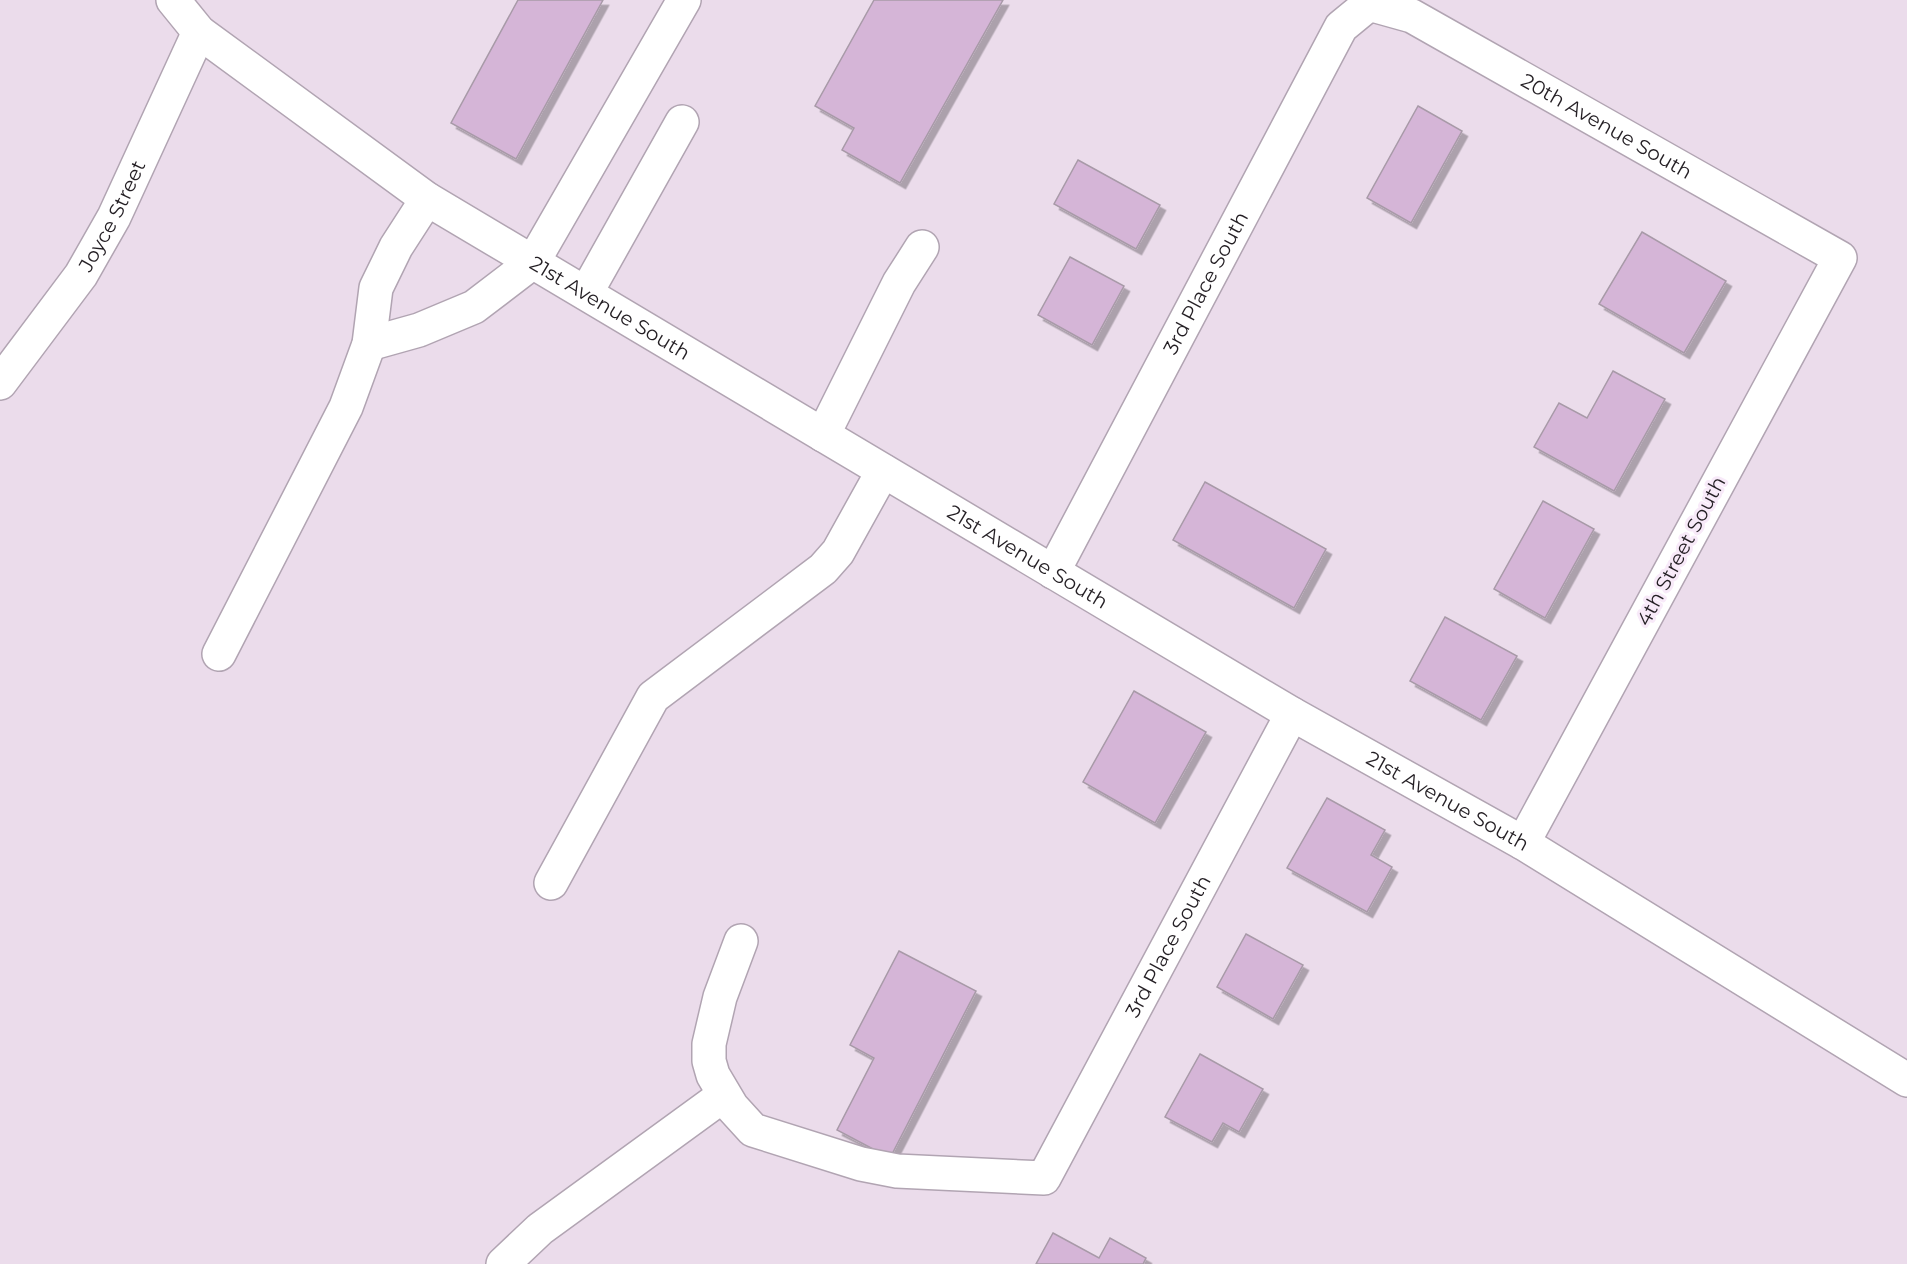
<svg xmlns="http://www.w3.org/2000/svg" width="1907" height="1264" font-family="Montserrat,sans-serif">
<defs>
<filter id="shadow"><feDropShadow dx="5.5" dy="5.5" stdDeviation="0" flood-color="#0004"/></filter>
</defs>
<rect width="100%" height="100%" fill="#ebdceb"/>
<path fill="#d5b5d7" stroke="#a89aa8" stroke-width="1.5" filter="url(#shadow)" d="M518 0H603L516 159 451 123Z
M874 0H1003L900 183 842 150 854 128 815 106Z
M1418 106 1462 131 1411 223 1367 198Z
M1078 160 1160 205 1136 249 1054 204Z
M1642 232 1726 281 1684 353 1599 304Z
M1070 257 1124 286 1092 345 1038 315Z
M1613 371 1665 399 1614 491 1534 447 1559 403 1587 418Z
M1205 482 1326 549 1294 608 1173 540Z
M1543 501 1594 529 1545 618 1494 589Z
M1445 617 1517 656 1481 720 1410 681Z
M1134 691 1206 732 1155 823 1083 782Z
M1327 798 1385 830 1371 855 1392 867 1367 912 1287 868Z
M1246 934 1303 965 1273 1019 1217 987Z
M899 951 976 991 890 1158 837 1130 874 1058 850 1045Z
M1200 1054 1263 1089 1239 1132 1223 1123 1212 1142 1165 1117Z
M1053 1233 1099 1258 1110 1238 1146 1258 1143 1264H1036Z"/>
<g fill="none" stroke-linecap="round" stroke-linejoin="round">
<defs>
<g id="minor">
<path id="s1" d="M173 0 199 32 427 199 1292 714 1523 843 1907 1080"/>
<path d="M586 293 682 122"/>
<path d="M369 344 419 330 474 307 533 262 684 0"/>
<path id="s2" d="M0 383 81 275 114 217 199 32"/>
<path d="M823 435 899 283 922 247"/>
<path id="s3" d="M1053 572 1341 27 1369 4 1412 16 1840 258 1523 843"/>
<path d="M219 654 346 407 369 344 376 288 396 247 427 199"/>
<path d="M551 883 653 697 823 569 838 552 883 471"/>
<path id="s4" d="M741 941 720 997 709 1044V1061L713 1075 732 1107 753 1130 861 1164 897 1171 1044 1178 1292 714"/>
<path d="M503 1264 540 1229 724 1095"/>
</g>
</defs>
<use href="#minor" stroke="#b1a4b2" stroke-width="36"/>
<use href="#minor" stroke="#fff" stroke-width="33"/>
</g>
<g text-anchor="middle" stroke-width="6" stroke-linejoin="round" paint-order="stroke">
<g font-size="20" fill="#231e23" stroke="#f8eaf9">
<text dy="7" stroke="none"><textPath href="#s3" startOffset="921">20th Avenue South</textPath></text>
<text dy="7" stroke="none"><textPath href="#s2" startOffset="202">Joyce Street</textPath></text>
<text dy="7" stroke="none"><textPath href="#s3" startOffset="327">3rd Place South</textPath></text>
<text dy="7" stroke="none"><textPath href="#s1" startOffset="537">21st Avenue South</textPath></text>
<text transform="translate(1681 551) rotate(-62)" y="7">4th Street South</text>
<text dy="7" stroke="none"><textPath href="#s1" startOffset="1023">21st Avenue South</textPath></text>
<text dy="7" stroke="none"><textPath href="#s1" startOffset="1509">21st Avenue South</textPath></text>
<text dy="7" stroke="none"><textPath href="#s4" startOffset="768">3rd Place South</textPath></text>
</g>
</g>
</svg>
